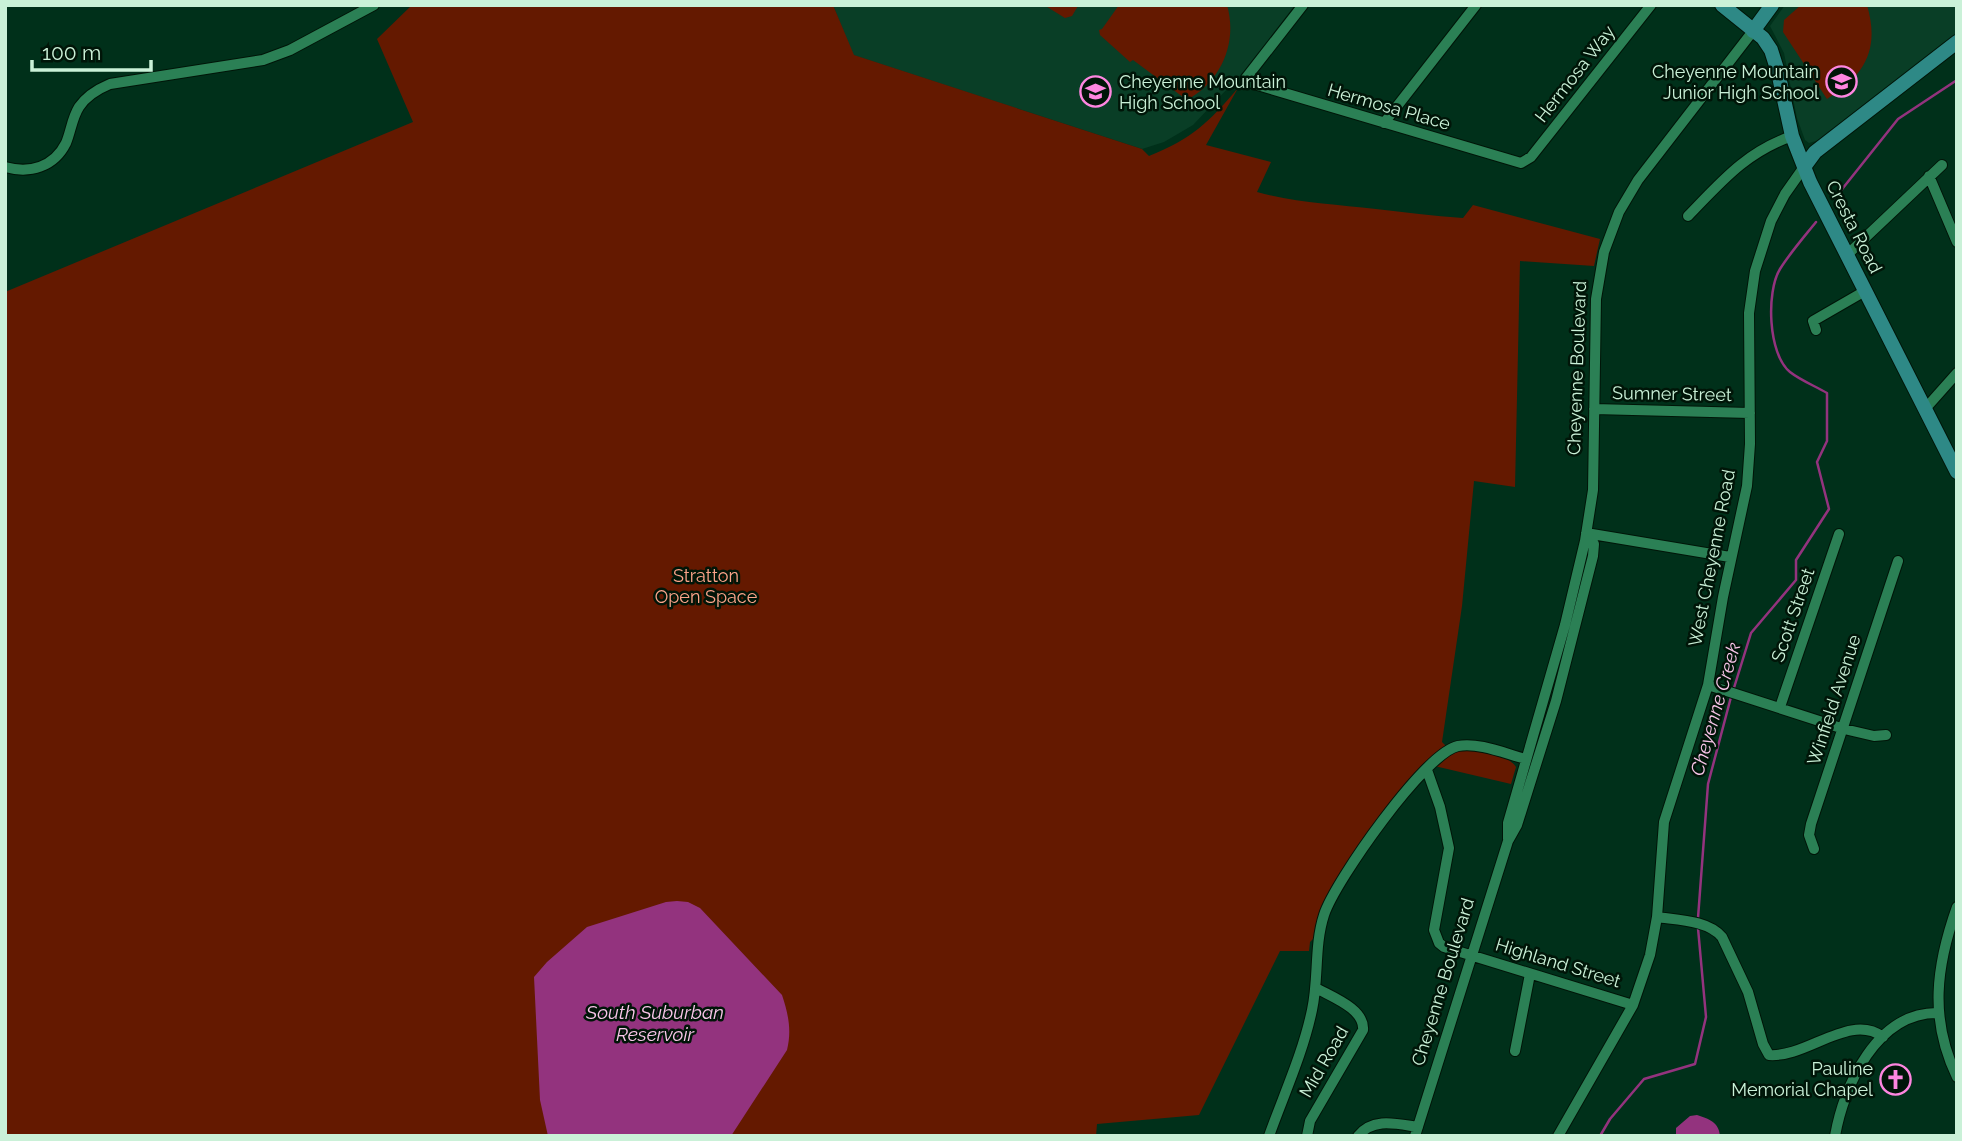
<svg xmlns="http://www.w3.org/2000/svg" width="1962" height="1141" font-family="Raleway,sans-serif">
<rect width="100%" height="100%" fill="#00301a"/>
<path fill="#093e26" d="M833 5H1295L1245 70 1193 125 1164 142 1142 149 853 55Z
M1785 5H1957V34L1819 140 1809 143 1805 140 1797 118 1784 53 1770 26Z"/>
<path fill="#641900" d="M412 5H833L854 55 1142 149 1149 156C1192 139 1209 122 1238 88L1206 145 1271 162 1257 192C1298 203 1334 204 1376 209 1405 212 1433 216 1463 218L1473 205 1600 239 1594 266 1520 261 1515 487 1474 481 1462 606 1442 742 1452 752C1467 747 1508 753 1516 767L1511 784 1426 764 1377 822 1313 939 1310 942 1309 951H1280L1199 1115 1097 1124 1096 1136H5V292L413 122 377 39Z
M1044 5H1078V6L1072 16 1065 18Z
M1119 5H1227C1238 43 1221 81 1187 100L1133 60 1130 62 1100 35 1099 30 1102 29Z
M1801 5H1867C1880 49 1865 76 1827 99L1783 32 1784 20Z"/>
<path fill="#93337e" d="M677 901 688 902 700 908 782 995C788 1013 792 1030 787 1050L731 1136H548L540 1100 534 977 547 962 587 927 666 902Z
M1697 1115C1709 1119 1719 1122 1720 1136H1676V1128L1690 1116Z"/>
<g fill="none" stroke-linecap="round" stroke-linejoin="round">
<path stroke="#93337e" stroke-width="2.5" d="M1835 198 1898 119 1957 80
M1733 691 1751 633 1796 580V560L1829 509 1817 462 1827 441V393C1815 386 1800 380 1790 372 1768 354 1766 292 1780 269 1790 253 1804 237 1816 222
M1698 918 1708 784 1731 697
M1600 1136 1610 1119 1644 1079 1695 1064 1706 1017 1698 928"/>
<defs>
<path id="minor" d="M1303 5 1246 78 1254 84 1521 163 1531 157 1651 5
M1384 123 1476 5
M5 167C30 174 54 167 66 143 71 131 72 118 79 107 87 95 98 89 110 84L263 60 290 50 374 5
M1929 176 1957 242
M1688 216C1722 181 1745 153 1792 136
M1847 255 1942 165
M1816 330 1813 321 1865 291
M1594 409 1750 413
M1925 409 1957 373
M1586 533 1730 557
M1708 685 1844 729 1874 736 1886 735
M1780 707 1839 534
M1427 770 1440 807 1449 848 1434 930 1439 943 1444 947 1633 1005
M1508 839V823L1565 625 1585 541 1593 490 1596 299 1604 252 1619 212 1638 180 1753 31
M1814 849 1809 835 1811 824 1898 561
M1957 907C1936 966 1929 1019 1957 1077
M1657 917C1677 920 1708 920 1722 937L1748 992 1763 1044 1769 1055C1807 1058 1850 1012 1883 1037
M1515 1051 1530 974
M1269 1136C1284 1094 1303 1053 1312 1010 1319 978 1314 946 1324 915 1335 881 1425 753 1458 746 1479 742 1506 754 1526 759
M1307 1136 1310 1121 1363 1030C1365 1009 1332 997 1316 988
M1358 1136C1373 1117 1397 1124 1418 1127
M1415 1136 1508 841 1517 825 1556 701 1593 556 1594 544 1586 533
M1558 1136 1633 1005 1650 955 1657 917 1664 822 1708 685 1723 597 1747 486 1750 444 1749 313 1755 271 1771 221 1785 194 1804 167
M1835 1136C1844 1085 1877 1012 1938 1013"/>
<path id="major" d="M1722 5 1763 38 1771 50 1778 72 1792 136 1810 182 1957 472
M1753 31 1772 5
M1804 167 1815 152 1957 42"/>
</defs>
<use href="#minor" stroke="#001508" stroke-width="12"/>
<use href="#major" stroke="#001508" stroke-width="16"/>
<use href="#minor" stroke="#2b8055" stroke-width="10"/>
<use href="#major" stroke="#2e8986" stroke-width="14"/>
</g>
<defs>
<symbol id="school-ring" viewBox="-11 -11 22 22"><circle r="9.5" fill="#001508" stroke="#fe86e0" stroke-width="1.5"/><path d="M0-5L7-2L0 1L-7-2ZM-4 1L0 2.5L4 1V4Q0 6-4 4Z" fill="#fe86e0"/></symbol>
<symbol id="church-ring" viewBox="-11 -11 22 22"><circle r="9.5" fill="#001508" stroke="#fe86e0" stroke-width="1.5"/><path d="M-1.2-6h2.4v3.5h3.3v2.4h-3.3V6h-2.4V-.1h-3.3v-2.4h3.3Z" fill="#fe86e0"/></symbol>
</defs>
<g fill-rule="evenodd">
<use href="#school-ring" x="1824" y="64" width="35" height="35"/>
<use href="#school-ring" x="1078" y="74" width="35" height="35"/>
<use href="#church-ring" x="1878" y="1062" width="35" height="35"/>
</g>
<g text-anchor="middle" stroke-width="5" stroke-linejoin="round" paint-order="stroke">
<g font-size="18" fill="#caf1d8" stroke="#001508" text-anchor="end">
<text x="1819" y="78">Cheyenne Mountain<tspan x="1819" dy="21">Junior High School</tspan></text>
<text x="1119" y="88" text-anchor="start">Cheyenne Mountain<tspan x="1119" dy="21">High School</tspan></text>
<text x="1873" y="1075">Pauline<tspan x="1873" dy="21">Memorial Chapel</tspan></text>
</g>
<g font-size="18" fill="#caf1d8" stroke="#001508">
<text transform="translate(1575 74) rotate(-52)" y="6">Hermosa Way</text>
<text transform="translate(1389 107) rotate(16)" y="6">Hermosa Place</text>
<text transform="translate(1854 227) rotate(63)" y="6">Cresta Road</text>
<text transform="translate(1577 368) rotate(-88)" y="6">Cheyenne Boulevard</text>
<text transform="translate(1672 394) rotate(1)" y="6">Sumner Street</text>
<text transform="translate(1712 558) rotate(-79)" y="6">West Cheyenne Road</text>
<text transform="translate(1793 615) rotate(-71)" y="6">Scott Street</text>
<text transform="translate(1834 700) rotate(-72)" y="6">Winfield Avenue</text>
<text transform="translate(1558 963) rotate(17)" y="6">Highland Street</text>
<text transform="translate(1443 982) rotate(-73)" y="6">Cheyenne Boulevard</text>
<text transform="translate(1324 1062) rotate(-60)" y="6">Mid Road</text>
</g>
<g font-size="18" fill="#fca48a" stroke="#001508">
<text x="706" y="582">Stratton<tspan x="706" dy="21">Open Space</tspan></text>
</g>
<g font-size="19" font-style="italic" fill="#fac6ea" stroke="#001508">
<text transform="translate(1715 709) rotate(-74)" y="7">Cheyenne Creek</text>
<text x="655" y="1019">South Suburban<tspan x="655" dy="22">Reservoir</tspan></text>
</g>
</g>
<rect width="1962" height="1141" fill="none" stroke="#caf1d8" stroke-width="14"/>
<path d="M32 60v10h119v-10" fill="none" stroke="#caf1d8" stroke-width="3.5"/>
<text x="42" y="60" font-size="21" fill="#caf1d8" stroke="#001508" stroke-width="5" paint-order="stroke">100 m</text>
</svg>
